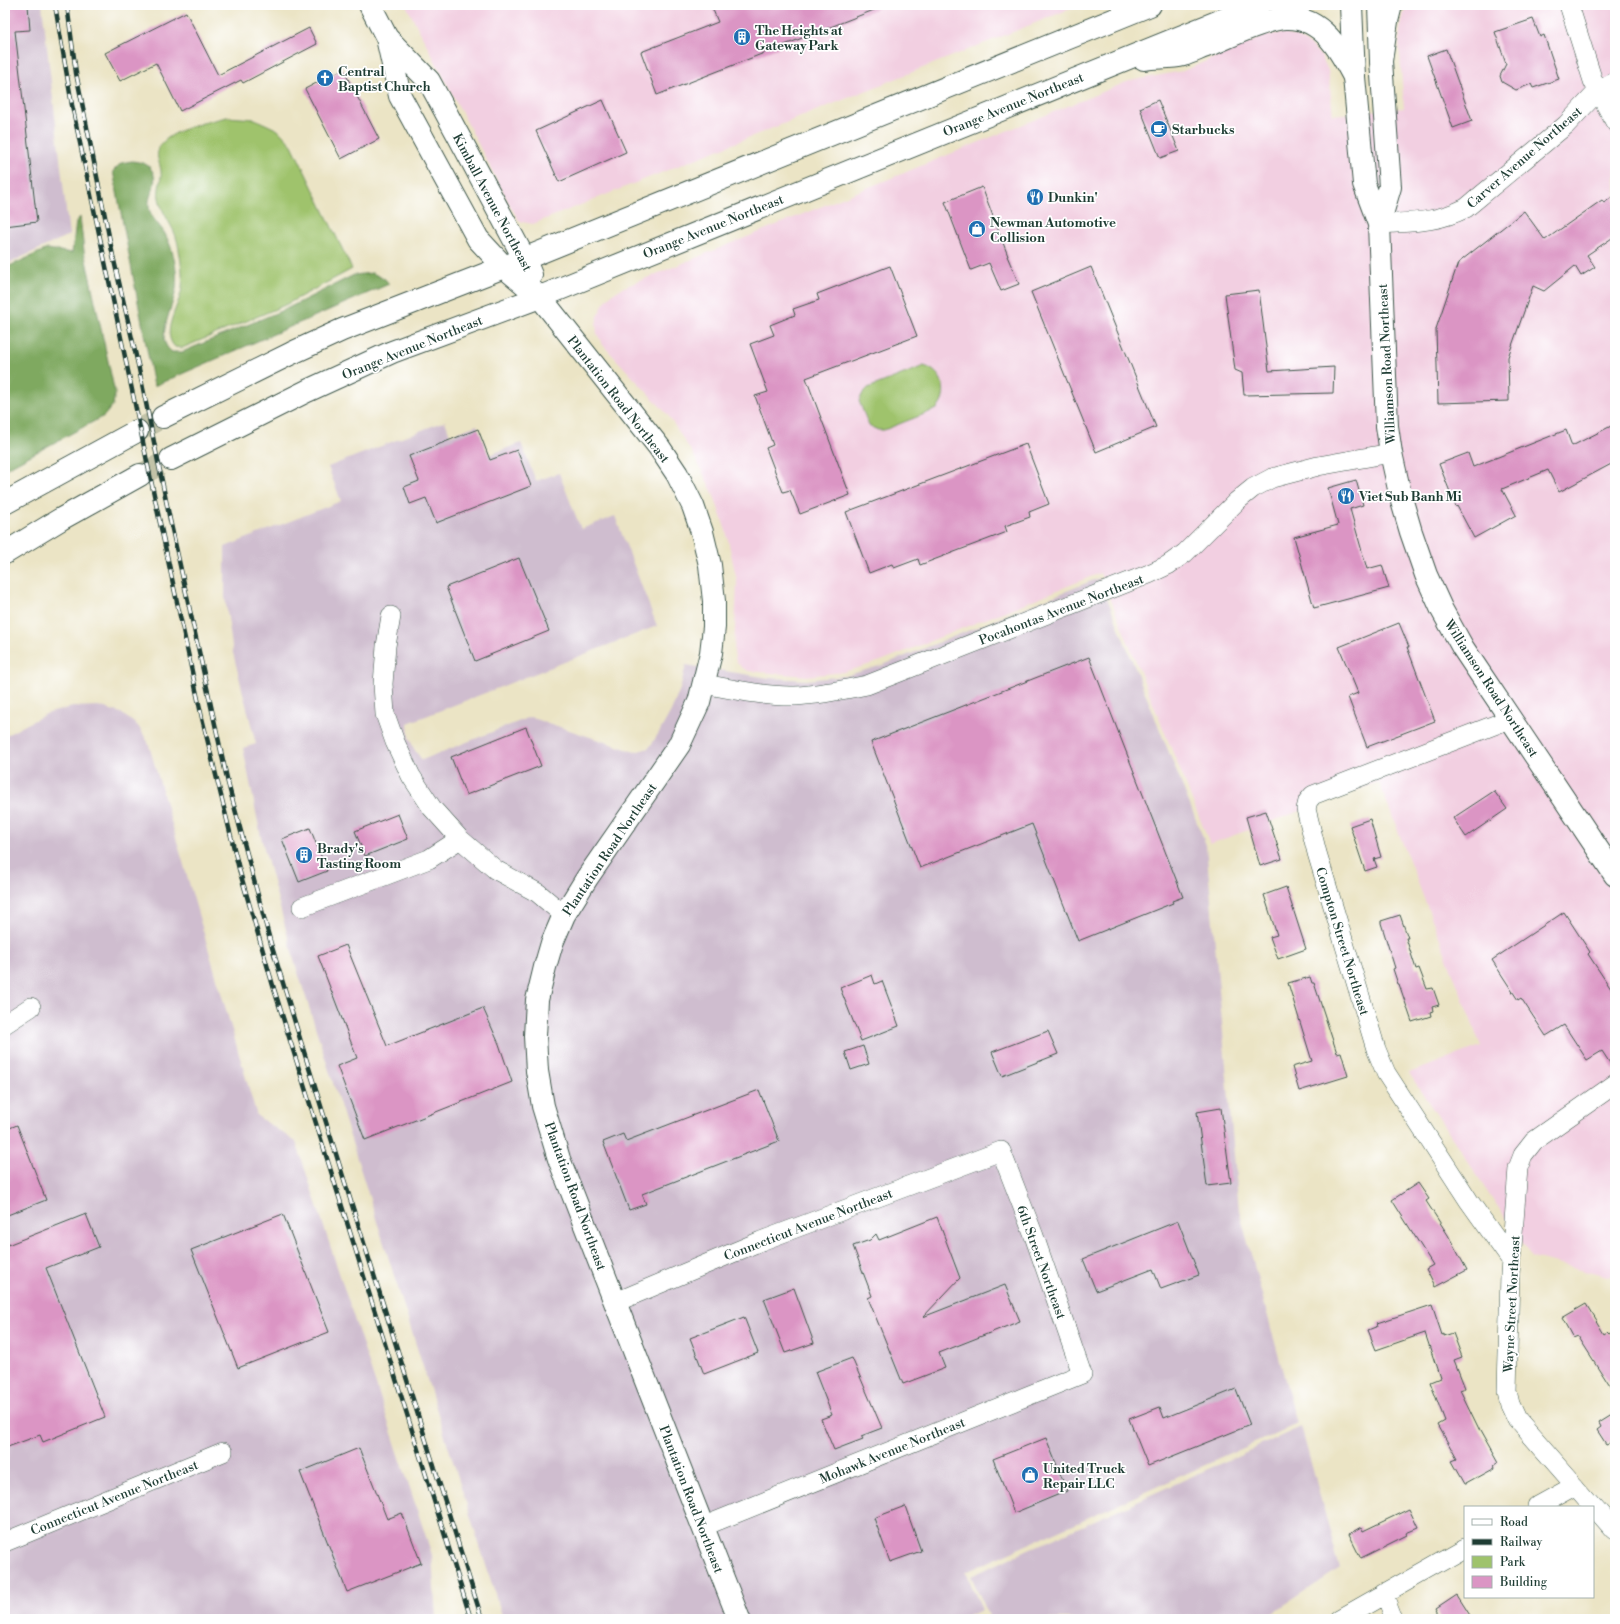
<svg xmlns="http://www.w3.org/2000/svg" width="1620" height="1624" font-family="'Libre Bodoni',serif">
<rect width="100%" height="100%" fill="#fff"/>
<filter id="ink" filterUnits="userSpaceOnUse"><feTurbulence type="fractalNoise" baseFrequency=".025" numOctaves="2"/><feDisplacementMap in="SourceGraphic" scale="8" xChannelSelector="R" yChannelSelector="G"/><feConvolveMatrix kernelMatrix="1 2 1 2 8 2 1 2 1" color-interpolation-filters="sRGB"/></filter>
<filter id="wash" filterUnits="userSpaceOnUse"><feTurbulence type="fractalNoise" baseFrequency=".012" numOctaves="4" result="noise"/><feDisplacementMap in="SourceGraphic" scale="16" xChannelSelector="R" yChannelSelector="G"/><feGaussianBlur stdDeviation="0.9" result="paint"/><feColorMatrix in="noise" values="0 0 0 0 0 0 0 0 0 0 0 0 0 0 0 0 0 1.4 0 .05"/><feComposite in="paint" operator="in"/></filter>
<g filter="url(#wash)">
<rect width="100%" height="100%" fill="#ebe4c5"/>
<path fill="#f2cfe1" d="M406 5H1080L533 224 522 222 518 219 512 209Z
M1407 5H1615V1273L1608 1277 1532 1258 1409 1073 1481 1046 1379 782 1210 844 1100 573 881 661 844 672 807 676 748 671 741 667 736 661 734 653 737 581 726 531 713 493 693 454 668 415 603 345 597 334 596 324 599 313 604 303 611 295 622 288 1129 81 1183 71 1267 35 1282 33 1297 37 1310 45 1321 56 1328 70 1333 115 1404 108 1399 41 1401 20Z"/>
<path fill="#cfbdcf" d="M5 5H42L69 235 5 265Z
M445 421 450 435 477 425 489 455 521 443 536 481 559 473 581 529 615 516 657 626 408 723 409 737 414 749 422 760 530 717 635 752 649 748 660 731 671 711 680 689 686 665 769 678 807 680 845 676 883 665 1099 578 1206 845 1239 1210 1297 1424 966 1572 982 1610 960 1619H503L295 963 261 837 243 748 256 744 233 653 225 597V547L341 501 328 467Z
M98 706 121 713 138 726 148 742 257 1116 296 1142 432 1555 436 1619H5V736L46 714 73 707Z
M1301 1427 1340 1568 1264 1619H983L989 1616 971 1576Z"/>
<path fill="#9fc36c" stroke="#5f8050" d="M227 117 255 119 278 130 292 145 352 269 285 305 182 348 175 347C160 332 179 307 182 288 183 280 182 271 181 263 180 254 178 242 175 234 170 222 161 211 159 198 157 190 162 180 161 171 160 162 155 157 159 148 167 130 210 121 227 117Z
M924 366C943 371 950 394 937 409L884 430H878L869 426 859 401 863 393 868 388Z"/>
<path fill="#7fa960" stroke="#4f734a" d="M132 161C140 162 147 163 151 169 161 183 147 193 149 207 150 219 163 227 167 238 174 252 178 273 176 289 174 303 159 333 166 345 167 348 170 350 172 352H182L288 308 354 275 372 273 385 279 389 284 154 386 113 171 121 163Z
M80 217 84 251 115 393 113 405 104 416 5 469V268L47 249 72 253 76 222Z"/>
<g id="blocks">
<path fill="#db95c4" d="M5 5H28L30 30 15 31 37 222 5 226Z
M711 5H884V6L657 95 641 52 718 22Z
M186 12 218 75 309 28 317 44 243 83 241 80 180 111 156 63 120 81 105 53Z
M1533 19 1540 37 1544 35 1559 79 1533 88 1531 84 1516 90 1502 82 1500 76 1506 64 1495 32Z
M1446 49 1472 121 1453 128 1427 56Z
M343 69 379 139 341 159 305 89Z
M603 100 626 152 559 182 536 131Z
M1158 100 1179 151 1160 158 1140 108Z
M982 187 1008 256H1007L1019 284 1001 291 989 263 971 270 945 202Z
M1615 195V236L1587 255 1595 267 1581 276 1575 266 1544 291 1533 286 1508 357 1509 401 1438 403 1436 329 1458 263 1524 211 1545 240 1602 200 1604 203Z
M890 266 917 336 806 378 850 495 800 514 790 490 783 492 766 448 773 445 755 396 768 392 750 344 774 335 770 325 795 315 793 309 819 300 817 294Z
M1091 267 1156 427 1096 452 1031 292Z
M1259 290 1269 371 1334 367 1333 393 1244 395 1242 373 1235 370 1225 294Z
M1615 424V462L1559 492 1548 470 1502 489 1516 515 1474 538 1457 506 1456 507 1439 464 1468 453 1473 467 1566 430 1572 446Z
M478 429 490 460 517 450 531 486 436 523 426 498 410 504 404 487 419 481 409 456Z
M1026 444 1049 504 1029 512 1030 517 1005 526 1007 532 920 565 918 559 894 568 892 564 869 573 846 512Z
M1356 480 1363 505 1350 509 1367 569 1382 565 1389 588 1314 608 1294 537 1338 525 1328 488Z
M519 558 549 631 475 661 446 587Z
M1399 623 1409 647H1407L1435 721 1367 747 1348 697 1358 693 1339 647Z
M1089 657 1183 897 1172 901 1173 903 1078 941 1032 824 920 868 871 742Z
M526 727 541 766 466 795 451 757Z
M1494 791 1507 809 1466 837 1453 818Z
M1266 811 1282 859 1260 866 1246 817Z
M398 814 408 839 365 856 355 831Z
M1370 819 1381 857 1374 859 1377 867 1365 871 1350 826Z
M310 828 327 871 299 882 282 839Z
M1286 887 1306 949 1278 959 1270 937 1277 935 1264 895Z
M1564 912 1590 952 1588 954 1615 995V1071L1602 1051 1587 1060 1564 1025 1546 1036 1521 998 1518 1000 1492 960Z
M1400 915 1408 938H1406L1416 969 1419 968 1427 989 1433 988 1439 1005 1432 1007 1433 1011 1430 1012 1431 1016 1412 1022 1399 984H1398L1393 969 1395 968 1381 923V921Z
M346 945 387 1046 483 1008 499 1044 512 1082 365 1140 337 1066 357 1058 318 956Z
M872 975 875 984 882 981 899 1026 861 1041 840 988Z
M1310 977 1312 983H1314L1337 1053 1341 1052 1348 1076 1299 1091 1292 1067 1312 1061 1288 983Z
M1048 1031 1058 1054 1002 1076 992 1052Z
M863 1046 869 1064 851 1070 845 1052Z
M759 1090 779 1141 642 1194 646 1204 629 1210 603 1142 623 1134 626 1141Z
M1221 1108 1231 1183 1207 1186 1197 1112Z
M17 1125 46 1200 5 1216V1130Z
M1418 1183 1429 1199 1426 1201 1448 1235 1467 1270 1435 1287 1426 1269 1433 1265 1392 1200Z
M86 1214 99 1247 46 1268 105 1417 43 1442 40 1435 5 1448V1246Z
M283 1214 329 1332 238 1368 191 1250Z
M937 1217 960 1278 923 1317 1005 1285 1020 1321 939 1353 945 1368 903 1384 868 1298 872 1296 853 1246 870 1240 876 1234 879 1240Z
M1178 1221 1199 1275 1161 1289 1153 1269 1096 1291 1083 1259Z
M794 1288 814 1343 785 1353 764 1299Z
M1586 1304 1604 1334 1607 1332 1609 1334 1615 1330V1394L1578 1336 1573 1338 1562 1318Z
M1432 1305 1442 1335 1444 1334V1336L1453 1333 1462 1357 1454 1360 1465 1388 1460 1390 1480 1431 1498 1463 1494 1466 1495 1468 1466 1484H1465L1452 1461 1457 1459 1438 1425 1445 1421 1430 1382 1440 1378 1425 1333 1376 1350 1368 1330 1378 1326 1377 1323Z
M744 1317 758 1353 704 1374 690 1338Z
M852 1358 882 1428 861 1436 863 1439 834 1450 821 1419 832 1415 815 1372Z
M1236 1389 1250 1425 1148 1466 1129 1419 1160 1407 1164 1418Z
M1615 1413V1448L1611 1442 1606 1444 1597 1430 1601 1427 1599 1423Z
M1046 1438 1067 1491 1014 1513 993 1459Z
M359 1448 387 1519 402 1513 421 1563 347 1592 300 1472Z
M905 1506 921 1551 890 1562 874 1518Z
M1409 1509 1418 1528 1406 1533 1407 1535 1361 1558 1349 1534 1361 1527 1363 1531Z
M1457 1594 1473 1619H1442L1436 1608Z"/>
</g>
</g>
<g filter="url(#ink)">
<use href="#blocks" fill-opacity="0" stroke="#3e564a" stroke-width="1"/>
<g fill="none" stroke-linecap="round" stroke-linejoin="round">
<path stroke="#c2c3a8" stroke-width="22" stroke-dasharray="22 11" stroke-linecap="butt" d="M137 431 163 417
M140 475 171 459"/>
<defs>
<path id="street" d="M1569 5 1593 81 1615 122
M1379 224C1412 222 1436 223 1466 208L1566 125 1598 91 1615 82
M391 616 386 646 383 684 385 714 395 742 411 776 432 808 460 839 496 870 538 893 564 915
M704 684C731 689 768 697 795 696 819 695 843 690 867 685L1149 574 1168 565 1185 553 1237 501 1253 488 1272 478 1318 466 1391 453
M1510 719 1313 795 1308 801 1306 809 1317 853 1376 1049 1386 1073 1469 1201 1511 1260
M302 907 429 859 460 839
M5 1024 31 1007
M1615 1084 1534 1141 1523 1155 1518 1168 1510 1274 1507 1391 1510 1404 1517 1419 1615 1531
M616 1302 761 1241 1001 1151 1034 1236 1082 1374 702 1527
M1538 1507 1576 1486
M5 1542 223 1452
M1384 1593 1394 1619
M1340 1619 1465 1548"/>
<path id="secondary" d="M370 5 387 38 400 96 478 239 504 267 540 297 659 447 677 474 693 506 702 532 710 565 714 601V627L711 653 699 702 679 745 587 878 564 915 552 943 545 967 537 1000 535 1036 537 1071 543 1106 559 1159 739 1619
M387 38 429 81 524 258 531 275"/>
<path id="primary" d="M1351 5 1354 77 1364 184 1379 224 1387 426 1391 453 1401 498 1411 532 1426 575 1442 610 1463 648 1615 875
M1379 224 1390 187 1381 61 1379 5"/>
<path id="highway" d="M1144 59C1156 57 1171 58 1183 55 1193 52 1202 47 1212 44 1231 36 1267 18 1287 18 1322 17 1340 50 1354 77
M1381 61 1387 21 1391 5
M163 417 292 353 342 330 504 267 1150 5
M171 459 307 391 392 352 540 297 1259 5
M5 503 137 431
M5 553 61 519 140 475"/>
</defs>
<use href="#street" stroke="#3e564a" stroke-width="20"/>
<use href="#secondary" stroke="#3e564a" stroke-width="24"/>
<use href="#primary" stroke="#3e564a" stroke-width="24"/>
<use href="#highway" stroke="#3e564a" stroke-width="24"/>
<use href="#street" stroke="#fff" stroke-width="19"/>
<use href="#secondary" stroke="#fff" stroke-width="22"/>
<use href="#primary" stroke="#fff" stroke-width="22"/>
<use href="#highway" stroke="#fff" stroke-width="22"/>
<defs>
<path id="rail" d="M55 5 72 105 160 523 202 718 239 869 274 989 471 1619
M67 5 76 73 113 256 139 369 170 520 228 783 271 944 309 1068 482 1619"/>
</defs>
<use href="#rail" stroke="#1f3d34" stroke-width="4.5"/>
<use href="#rail" stroke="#fff" stroke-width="3" stroke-dasharray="9" stroke-linecap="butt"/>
</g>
</g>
<defs>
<symbol id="building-disc" viewBox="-11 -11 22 22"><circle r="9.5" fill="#1f6fb2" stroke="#fff"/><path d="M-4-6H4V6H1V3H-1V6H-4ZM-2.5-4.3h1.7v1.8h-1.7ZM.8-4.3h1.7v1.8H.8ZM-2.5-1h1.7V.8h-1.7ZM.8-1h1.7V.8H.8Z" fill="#fff"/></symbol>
<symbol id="church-disc" viewBox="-11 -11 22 22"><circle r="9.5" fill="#1f6fb2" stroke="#fff"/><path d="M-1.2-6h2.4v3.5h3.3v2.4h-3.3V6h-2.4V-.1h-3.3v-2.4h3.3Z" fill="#fff"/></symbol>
<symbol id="cafe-disc" viewBox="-11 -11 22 22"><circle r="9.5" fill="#1f6fb2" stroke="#fff"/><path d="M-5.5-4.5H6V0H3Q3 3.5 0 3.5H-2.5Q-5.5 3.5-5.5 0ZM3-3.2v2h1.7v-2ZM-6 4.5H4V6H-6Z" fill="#fff"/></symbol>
<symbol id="restaurant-disc" viewBox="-11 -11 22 22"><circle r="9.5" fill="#1f6fb2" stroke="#fff"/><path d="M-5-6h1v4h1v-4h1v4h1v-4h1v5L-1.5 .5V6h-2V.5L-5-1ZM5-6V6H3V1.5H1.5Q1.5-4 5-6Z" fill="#fff"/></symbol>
<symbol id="shop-disc" viewBox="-11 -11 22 22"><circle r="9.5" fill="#1f6fb2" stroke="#fff"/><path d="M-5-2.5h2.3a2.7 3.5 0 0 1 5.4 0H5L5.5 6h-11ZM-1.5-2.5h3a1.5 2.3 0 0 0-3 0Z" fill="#fff"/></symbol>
</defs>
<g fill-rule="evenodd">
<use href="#building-disc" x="732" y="27" width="20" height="20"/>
<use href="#church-disc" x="315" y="68" width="20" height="20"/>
<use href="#cafe-disc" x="1149" y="119" width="20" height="20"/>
<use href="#restaurant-disc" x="1025" y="187" width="20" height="20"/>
<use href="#shop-disc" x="967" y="219" width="20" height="20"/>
<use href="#restaurant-disc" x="1336" y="486" width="20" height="20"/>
<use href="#building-disc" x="294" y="845" width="20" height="20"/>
<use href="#shop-disc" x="1020" y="1465" width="20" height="20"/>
</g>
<g text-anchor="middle" stroke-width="3.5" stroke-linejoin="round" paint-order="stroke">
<g font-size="13" font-weight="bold" fill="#1f3d34" stroke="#fff" text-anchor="start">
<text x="755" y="35">The Heights at<tspan x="755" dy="15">Gateway Park</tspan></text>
<text x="338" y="76">Central<tspan x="338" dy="15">Baptist Church</tspan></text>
<text x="1172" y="134">Starbucks</text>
<text x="1048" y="202">Dunkin'</text>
<text x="990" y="227">Newman Automotive<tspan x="990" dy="15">Collision</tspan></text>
<text x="1359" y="501">Viet Sub Banh Mi</text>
<text x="317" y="853">Brady's<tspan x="317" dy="15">Tasting Room</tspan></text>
<text x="1043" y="1473">United Truck<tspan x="1043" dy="15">Repair LLC</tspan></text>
</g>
<g font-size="13" fill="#1f3d34" stroke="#fff">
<text transform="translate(1013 104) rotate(-22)" y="5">Orange Avenue Northeast</text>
<text transform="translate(1524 157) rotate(-41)" y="5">Carver Avenue Northeast</text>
<text transform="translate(493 202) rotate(62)" y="5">Kimball Avenue Northeast</text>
<text transform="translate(713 226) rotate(-22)" y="5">Orange Avenue Northeast</text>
<text transform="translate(412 347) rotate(-22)" y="5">Orange Avenue Northeast</text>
<text transform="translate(1386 364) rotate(-93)" y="5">Williamson Road Northeast</text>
<text transform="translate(619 399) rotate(52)" y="5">Plantation Road Northeast</text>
<text transform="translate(1061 609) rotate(-21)" y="5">Pocahontas Avenue Northeast</text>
<text transform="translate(1492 688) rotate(57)" y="5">Williamson Road Northeast</text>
<text transform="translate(609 849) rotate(-56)" y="5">Plantation Road Northeast</text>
<text transform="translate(1343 941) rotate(73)" y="5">Compton Street Northeast</text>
<text transform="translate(576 1196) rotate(70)" y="5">Plantation Road Northeast</text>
<text transform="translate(808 1224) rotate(-21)" y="5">Connecticut Avenue Northeast</text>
<text transform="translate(1042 1262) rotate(70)" y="5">6th Street Northeast</text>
<text transform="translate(1511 1304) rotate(-87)" y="5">Wayne Street Northeast</text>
<text transform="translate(892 1450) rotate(-22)" y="5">Mohawk Avenue Northeast</text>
<text transform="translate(114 1497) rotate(-22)" y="5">Connecticut Avenue Northeast</text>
<text transform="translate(692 1499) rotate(69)" y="5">Plantation Road Northeast</text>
</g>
</g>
<rect width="1620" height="1624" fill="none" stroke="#fff" stroke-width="20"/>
<rect x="1464" y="1506" width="130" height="92" fill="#ffffff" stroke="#a5b1ae"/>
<rect x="1472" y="1519" width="20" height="6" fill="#ffffff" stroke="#a5b1ae"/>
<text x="1500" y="1526" font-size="12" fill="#1f3d34">Road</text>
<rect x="1472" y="1539" width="20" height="6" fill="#1f3d34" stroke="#a5b1ae"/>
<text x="1500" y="1546" font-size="12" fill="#1f3d34">Railway</text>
<rect x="1472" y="1556" width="20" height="12" fill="#9fc36c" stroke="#a5b1ae"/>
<text x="1500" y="1566" font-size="12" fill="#1f3d34">Park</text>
<rect x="1472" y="1576" width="20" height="12" fill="#db95c4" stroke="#a5b1ae"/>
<text x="1500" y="1586" font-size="12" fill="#1f3d34">Building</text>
</svg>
